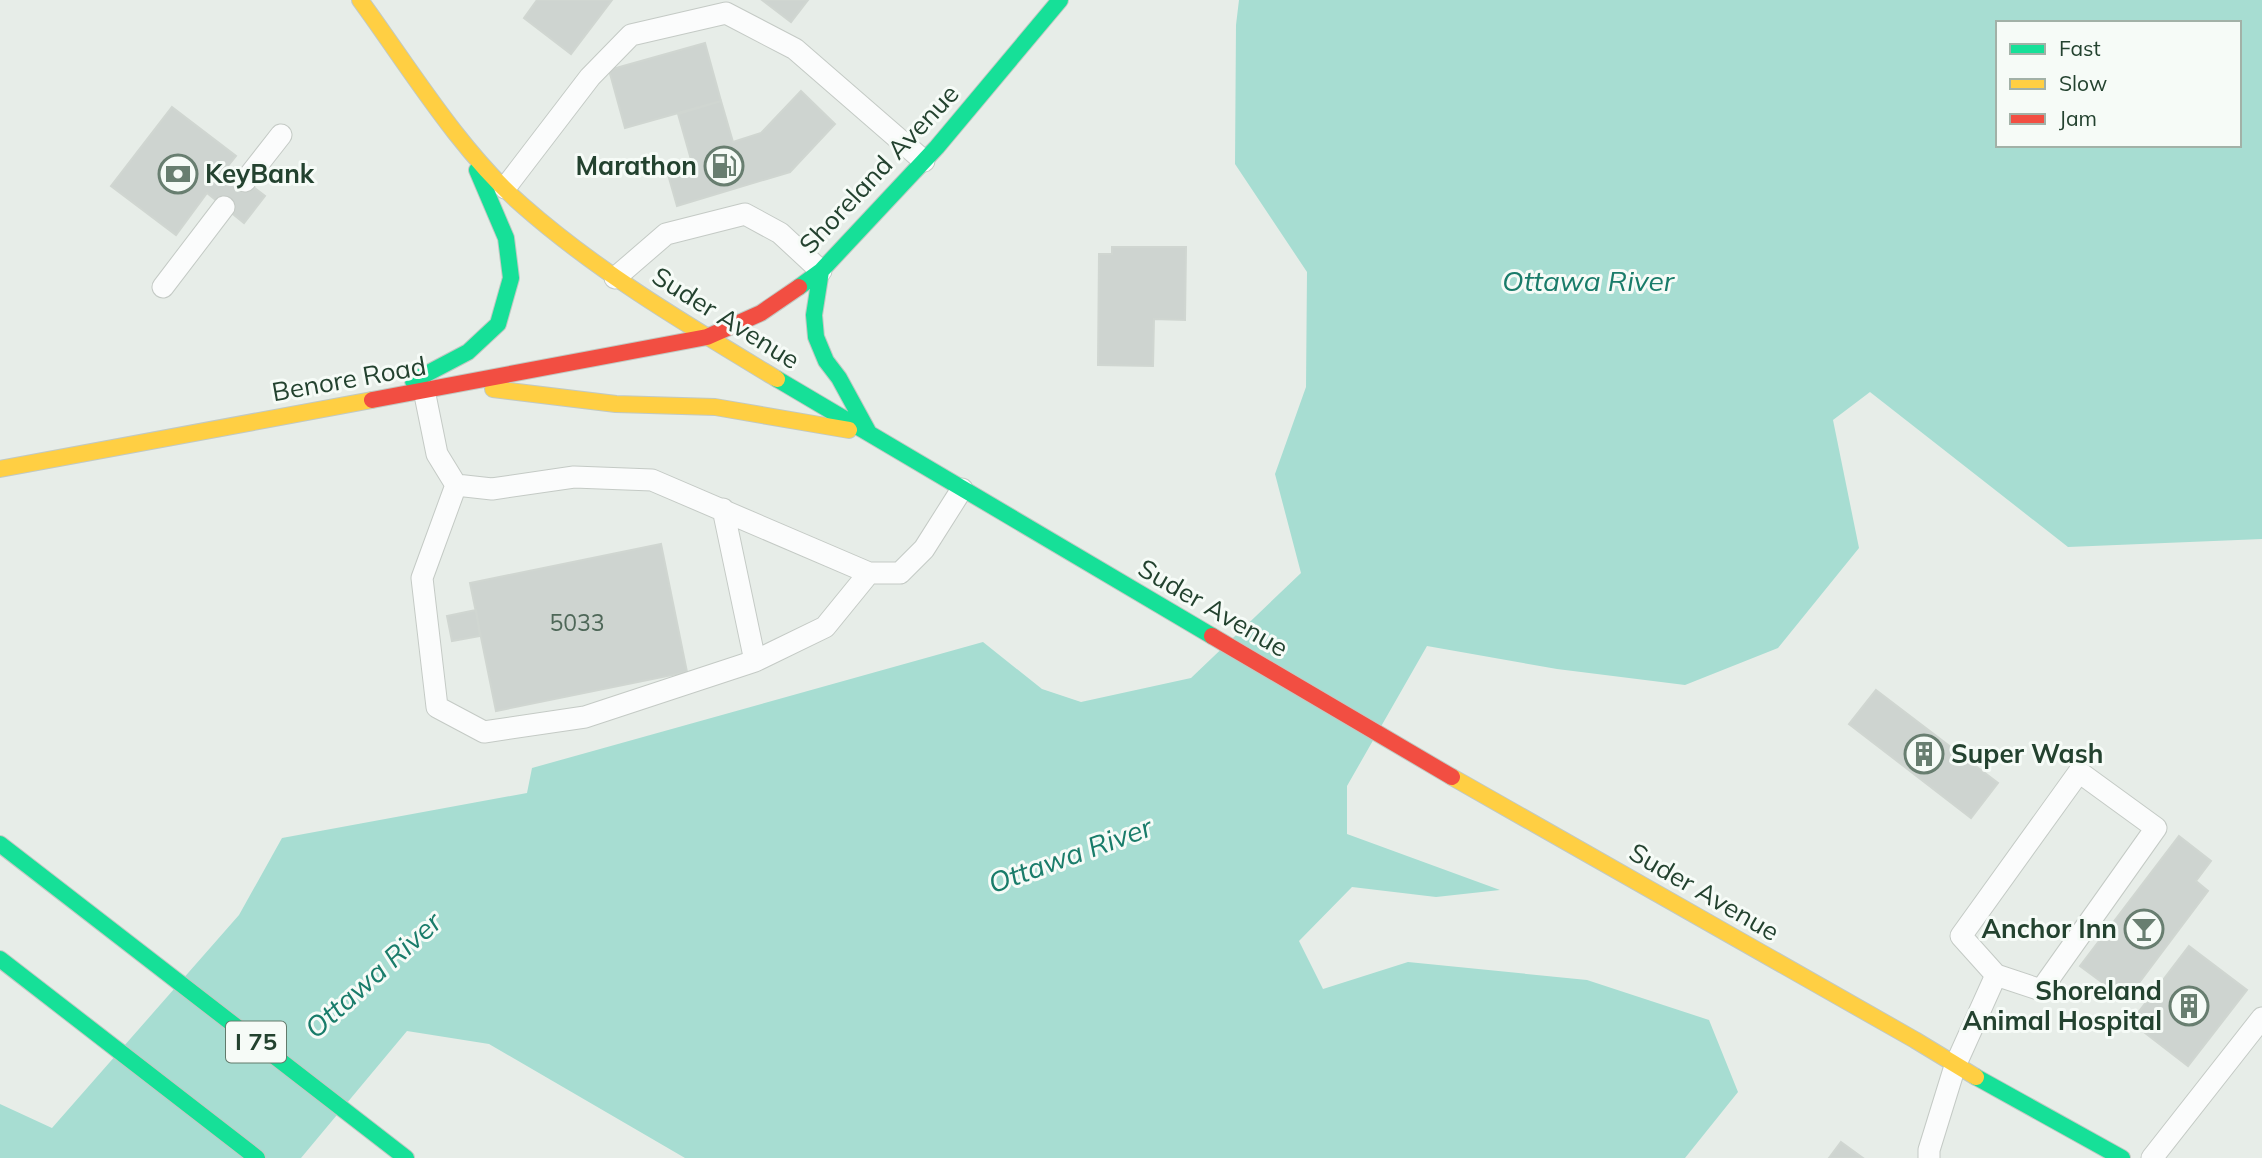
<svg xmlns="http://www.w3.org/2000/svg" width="2262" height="1158" font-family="Mulish,sans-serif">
<rect width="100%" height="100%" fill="#e7ede8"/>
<path fill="#a7ddd2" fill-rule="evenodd" d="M1239 0H2262V539L2068 547 1870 392 1833 420 1859 548 1778 648 1685 685 1557 669 1427 646 1347 786V834L1500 890 1436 897 1352 887 1299 941 1323 989 1408 962 1587 980 1709 1020 1738 1092 1685 1158H685L489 1044 407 1031 301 1158H0V1104L52 1128 239 915 282 838 527 793 532 768 983 642 1042 689 1081 702 1191 678 1301 573 1275 474 1306 387 1307 272 1235 164 1236 25ZM1998 23H2239V145H1998Z"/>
<path fill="#ced4d0" stroke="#d0d6d1" stroke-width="2" d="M537 0H612L571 54 524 18Z
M762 0H808L791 22Z
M705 43 721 101 625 128 609 70Z
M801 91 835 124 790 172 677 206 667 171 692 163 678 114 721 101 733 142 761 133Z
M172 107 236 156 227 167 265 196 244 223 207 193 176 235 111 186Z
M1112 247H1186L1185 320 1154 319 1153 366 1098 365 1099 254H1112Z
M661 544 687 672 496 711 470 583Z
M476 610 480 636 452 641 447 616Z
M1876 690 1998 783 1971 818 1849 724Z
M2179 836 2211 861 2196 881 2208 891 2126 1000 2080 966Z
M2189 946 2247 990 2188 1066 2131 1022Z
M1841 1142 1863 1158H1829Z"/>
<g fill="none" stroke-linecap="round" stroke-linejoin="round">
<defs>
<path id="lane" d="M245 181 281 135
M505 188 590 77 631 35 726 13 795 49 924 161
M615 278 666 234 745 214 780 233 821 271
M163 287 224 207
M424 390 437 454 456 485 492 489 574 477 652 480 869 573H900L924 549 962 489
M456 485 422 578 437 707 484 732 585 717 755 661 825 627 869 573
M723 509 755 661
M1929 1158V1150L1955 1066 1996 975 1961 936 2079 772 2156 828 2041 990 1996 975
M2152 1158 2262 1018"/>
<path id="fast" d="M821 271 814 315 816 337 826 361 839 378 869 433
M799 287 821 271 937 147 1060 0
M777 379 1212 636
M413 381 468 352 498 324 511 278 506 238 477 170
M0 844 406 1158
M0 959 257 1158
M1976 1077 2122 1158"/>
<path id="slow" d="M360 0C409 67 459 150 522 205 599 273 689 326 777 379
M493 389 616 404 715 407 849 430
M0 469 372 400
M1452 777 1915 1040 1976 1077"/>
<path id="jam" d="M372 400 707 337 761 313 799 287
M1212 636 1452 777"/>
</defs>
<use href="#lane" stroke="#c4cac5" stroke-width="23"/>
<use href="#fast" stroke="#c1c9c3" stroke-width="18"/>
<use href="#slow" stroke="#c1c9c3" stroke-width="18"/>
<use href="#jam" stroke="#c1c9c3" stroke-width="18"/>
<use href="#lane" stroke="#fbfcfc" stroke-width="21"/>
<use href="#fast" stroke="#16e098" stroke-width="16"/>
<use href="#slow" stroke="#ffcf43" stroke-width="16"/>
<use href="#jam" stroke="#f24e42" stroke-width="16"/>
</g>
<defs>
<symbol id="fuel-ring" viewBox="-11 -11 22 22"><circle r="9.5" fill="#f6fbf7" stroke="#687e70" stroke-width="1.5"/><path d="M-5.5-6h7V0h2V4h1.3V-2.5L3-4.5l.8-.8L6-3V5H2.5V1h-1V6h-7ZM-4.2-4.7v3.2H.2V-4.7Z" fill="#687e70"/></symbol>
<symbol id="bank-ring" viewBox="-11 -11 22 22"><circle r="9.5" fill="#f6fbf7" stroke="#687e70" stroke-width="1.5"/><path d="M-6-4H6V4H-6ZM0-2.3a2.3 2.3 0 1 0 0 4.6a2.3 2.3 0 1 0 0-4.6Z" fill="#687e70"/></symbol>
<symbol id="building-ring" viewBox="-11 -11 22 22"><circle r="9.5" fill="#f6fbf7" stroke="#687e70" stroke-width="1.5"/><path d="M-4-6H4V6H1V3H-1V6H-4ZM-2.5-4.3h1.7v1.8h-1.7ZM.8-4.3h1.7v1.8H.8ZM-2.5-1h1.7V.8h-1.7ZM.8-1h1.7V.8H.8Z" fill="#687e70"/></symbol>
<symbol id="bar-ring" viewBox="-11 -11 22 22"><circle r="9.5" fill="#f6fbf7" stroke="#687e70" stroke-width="1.5"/><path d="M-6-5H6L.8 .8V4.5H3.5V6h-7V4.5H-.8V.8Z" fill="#687e70"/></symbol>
</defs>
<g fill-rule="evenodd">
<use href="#fuel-ring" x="702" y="144" width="44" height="44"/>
<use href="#bank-ring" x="156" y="152" width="44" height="44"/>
<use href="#building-ring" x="1902" y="732" width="44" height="44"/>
<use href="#bar-ring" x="2122" y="907" width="44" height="44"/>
<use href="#building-ring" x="2167" y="984" width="44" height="44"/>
</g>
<g text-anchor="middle" stroke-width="6" stroke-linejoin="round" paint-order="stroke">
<g font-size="23" fill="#4e6758">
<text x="577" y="631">5033</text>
</g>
<rect fill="#f6fbf7" stroke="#627a6b" stroke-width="2" x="226" y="1021.5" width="60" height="41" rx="5"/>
<g font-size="24" font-weight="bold" fill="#23422f">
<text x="256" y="1050">I 75</text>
</g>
<g font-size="26" font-weight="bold" fill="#23422f" stroke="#f6fbf7" text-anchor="end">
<text x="697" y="175">Marathon</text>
<text x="205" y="183" text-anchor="start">KeyBank</text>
<text x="1951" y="763" text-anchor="start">Super Wash</text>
<text x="2117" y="938">Anchor Inn</text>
<text x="2162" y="1000">Shoreland<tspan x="2162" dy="30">Animal Hospital</tspan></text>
</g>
<g font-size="26" fill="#23422f" stroke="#f6fbf7">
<text transform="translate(879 169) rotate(-47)" y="9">Shoreland Avenue</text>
<text transform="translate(726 318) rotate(32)" y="9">Suder Avenue</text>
<text transform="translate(349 379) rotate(-10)" y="9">Benore Road</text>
<text transform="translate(1213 608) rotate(30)" y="9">Suder Avenue</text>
<text transform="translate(1704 892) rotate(30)" y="9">Suder Avenue</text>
</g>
<g font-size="28" font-style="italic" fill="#197c6a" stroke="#f6fbf7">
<text x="1588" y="291">Ottawa River</text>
<text transform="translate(1070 855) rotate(-20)" y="10">Ottawa River</text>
<text transform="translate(373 975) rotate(-42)" y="10">Ottawa River</text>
</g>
</g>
<rect x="1996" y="21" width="245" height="126" fill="#f6fbf7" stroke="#a2b1a7" stroke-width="2"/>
<rect x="2010" y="44" width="35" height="10" fill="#16e098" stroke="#a2b1a7" stroke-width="2"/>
<text x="2059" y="56" font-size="21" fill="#23422f">Fast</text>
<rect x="2010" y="79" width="35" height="10" fill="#ffcf43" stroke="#a2b1a7" stroke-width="2"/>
<text x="2059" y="91" font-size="21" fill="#23422f">Slow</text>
<rect x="2010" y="114" width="35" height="10" fill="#f24e42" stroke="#a2b1a7" stroke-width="2"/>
<text x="2059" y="126" font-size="21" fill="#23422f">Jam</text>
</svg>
